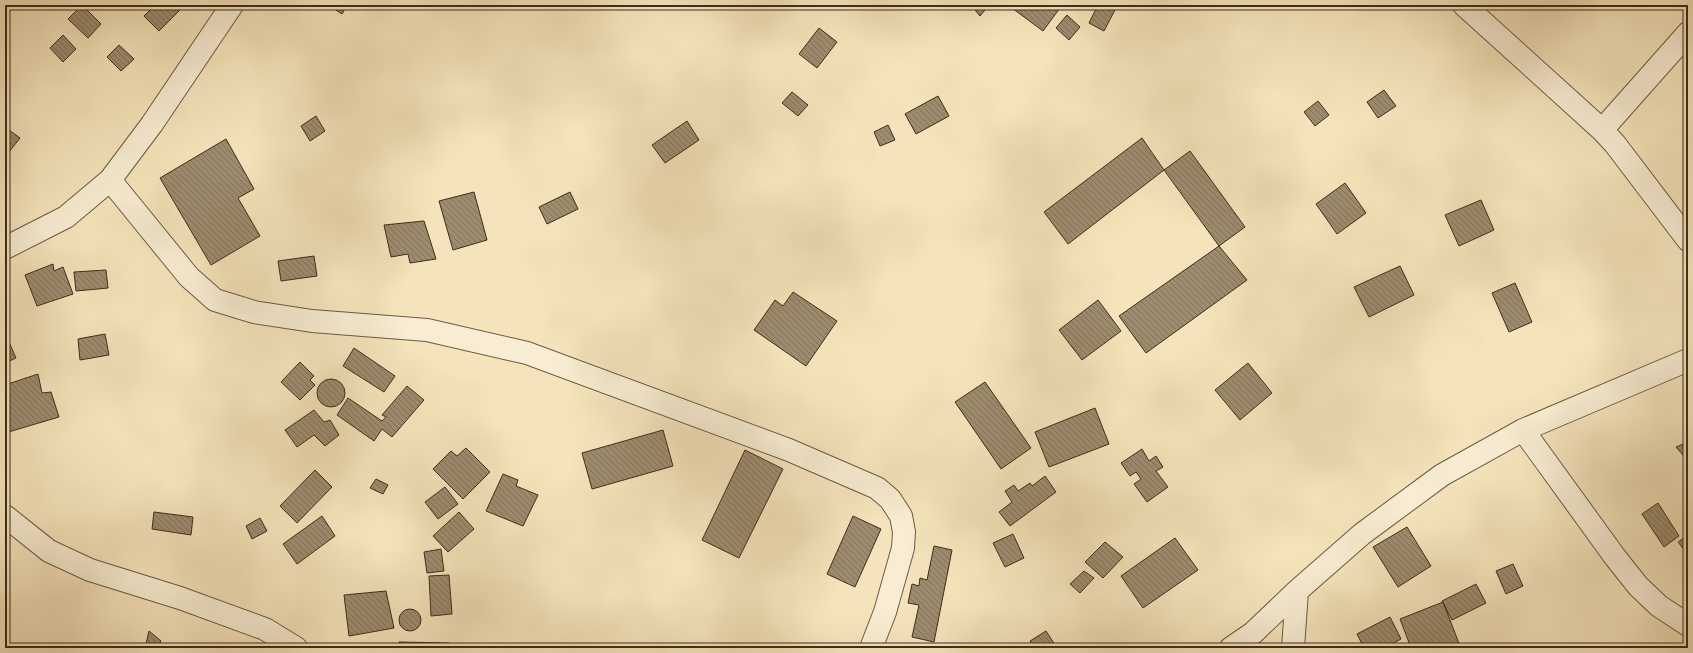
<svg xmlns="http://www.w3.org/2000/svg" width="1693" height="653" font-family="'IM FELL Double Pica',serif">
<defs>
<pattern id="building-back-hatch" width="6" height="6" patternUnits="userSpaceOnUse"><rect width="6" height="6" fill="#9e8c6e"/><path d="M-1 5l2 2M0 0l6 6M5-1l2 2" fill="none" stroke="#82735a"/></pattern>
</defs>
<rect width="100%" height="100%" fill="#f5e4bb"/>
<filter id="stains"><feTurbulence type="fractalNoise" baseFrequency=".005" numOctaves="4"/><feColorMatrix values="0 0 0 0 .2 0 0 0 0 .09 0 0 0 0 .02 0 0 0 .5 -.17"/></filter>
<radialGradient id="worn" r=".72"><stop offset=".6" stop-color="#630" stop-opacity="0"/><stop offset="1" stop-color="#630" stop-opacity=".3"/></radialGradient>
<path fill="url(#building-back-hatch)" stroke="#3f2c1a" d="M82 5 101 24 88 38 68 19Z
M155 5H181L183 7 159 31 144 16Z
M328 5H347L342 14Z
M971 5H989L980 16Z
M1014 5H1056L1060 8 1043 31 1012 8Z
M1098 5H1114L1117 6 1104 31 1089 23Z
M1067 15 1080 27 1069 40 1056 28Z
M819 28 837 42 817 68 799 54Z
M63 35 76 49 63 62 50 48Z
M119 45 134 59 121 71 107 57Z
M1384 90 1396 106 1378 118 1367 102Z
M792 92 808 105 798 116 782 103Z
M938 96 949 116 916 134 905 114Z
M1318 101 1329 115 1315 126 1304 112Z
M316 116 325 131 310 141 301 126Z
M687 121 699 140 665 163 652 145Z
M888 125 895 140 880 146 874 132Z
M5 127 20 138 5 157Z
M1142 138 1164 170 1068 244 1044 212Z
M226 139 254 189 238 198 260 236 211 265 160 178Z
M1190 151 1245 227 1219 246 1164 170Z
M1345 183 1366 213 1337 234 1316 204Z
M474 192 487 240 453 250 439 201Z
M570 192 578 209 547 224 539 207Z
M1481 200 1494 230 1459 246 1445 215Z
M424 221 436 259 410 263 408 254 391 257 384 225Z
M1219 246 1247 280 1146 353 1119 316Z
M314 256 317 276 281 281 278 261Z
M53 264 54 271 63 267 73 294 37 306 25 275Z
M1400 266 1414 295 1369 317 1354 287Z
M106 270 108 288 76 291 74 272Z
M1515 283 1532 322 1509 332 1492 293Z
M793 292 837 321 806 366 754 330 775 300 783 306Z
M1098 300 1121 331 1082 360 1059 330Z
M5 333 16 358 5 363Z
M105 334 109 355 80 360 78 339Z
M354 348 395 376 384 392 343 366Z
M300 362 314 376 310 380 315 385 300 400 281 382Z
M1248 363 1272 393 1240 420 1215 390Z
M38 374 42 393 51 392 59 417 5 433V411L9 409 5 385Z
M317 393a14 14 0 1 1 28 0a14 14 0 1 1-28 0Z
M985 382 1031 448 1001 469 955 402Z
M407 386 424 400 392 437 382 429 374 441 337 415 348 398 382 421 386 417 382 415Z
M1095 408 1109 444 1049 467 1035 432Z
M314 410 324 422 330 420 339 435 325 446 314 435 297 447 285 430Z
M663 430 673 466 592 489 582 453Z
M1688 442V461L1676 447Z
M466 448 490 472 463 499 433 469 451 451 457 456Z
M1142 449 1149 461 1156 456 1163 467 1156 471 1168 487 1147 502 1134 484 1141 479 1136 472 1130 476 1121 463Z
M745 450 783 469 739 558 702 540Z
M315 470 332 487 297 523 280 506Z
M503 474 518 480 516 486 538 495 523 526 486 511Z
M1045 476 1056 492 1010 526 999 512 1012 502 1005 491 1014 485 1018 491 1030 483 1032 486Z
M376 479 388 485 383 494 370 488Z
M445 487 458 504 438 519 425 502Z
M1658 503 1679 536 1664 547 1642 514Z
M154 512 193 517 191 535 152 529Z
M459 512 474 529 448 552 433 536Z
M322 516 335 536 297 564 283 544Z
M853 516 881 529 855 587 827 574Z
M260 518 267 531 252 539 246 526Z
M1407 527 1431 566 1398 587 1373 547Z
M1013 534 1024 558 1005 567 993 543Z
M1688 535V555L1678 542Z
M1175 538 1198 570 1143 608 1121 576Z
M1105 542 1123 557 1103 578 1085 562Z
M934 546 952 550 934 642 912 637 919 605 908 603 912 584 919 586 920 578 927 580Z
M441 549 444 571 427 573 424 552Z
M1513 564 1523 586 1506 594 1496 571Z
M1084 571 1094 578 1080 593 1070 584Z
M449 575 452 614 431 616 429 576Z
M1476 584 1486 603 1452 620 1442 601Z
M386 591 394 628 349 636 344 595Z
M1443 602 1460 646 1456 648H1428L1427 646 1421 648H1411L1400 619Z
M399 620a11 11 0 1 1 22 0a11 11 0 1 1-22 0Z
M1390 617 1401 639 1384 648H1364L1357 634Z
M149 631 161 641 157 648H152L146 644Z
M1046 631 1057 648H1035L1030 641Z
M399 642 449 643V648H399Z"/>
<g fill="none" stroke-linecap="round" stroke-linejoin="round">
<defs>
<path id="minor" d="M1464 5 1602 130 1615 144 1688 240
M1602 130 1688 33
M110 180 189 277 215 300 254 312 312 321 427 330 527 353 789 450 877 488 890 499 901 516 904 532 903 548 885 612 871 648
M5 248 66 217 110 180 152 124 232 5
M1523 430 1615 557 1638 586 1659 606 1688 625
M5 516 49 551 90 570 180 598 265 629 296 648
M1231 648 1253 633 1297 591 1362 534 1442 475 1523 430 1688 360
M1293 648 1297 591"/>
</defs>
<use href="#minor" stroke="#6c5a42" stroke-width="24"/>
<use href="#minor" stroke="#f8edd3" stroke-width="22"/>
</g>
<rect width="1693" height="653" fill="none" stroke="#f5e4bb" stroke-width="20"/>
<rect x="6" y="6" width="1681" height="641" fill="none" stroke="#3f2c1a" stroke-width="2"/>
<rect x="10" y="10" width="1673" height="633" fill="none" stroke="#3f2c1a"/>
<rect width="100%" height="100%" filter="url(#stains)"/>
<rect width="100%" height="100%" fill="url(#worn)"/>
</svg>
